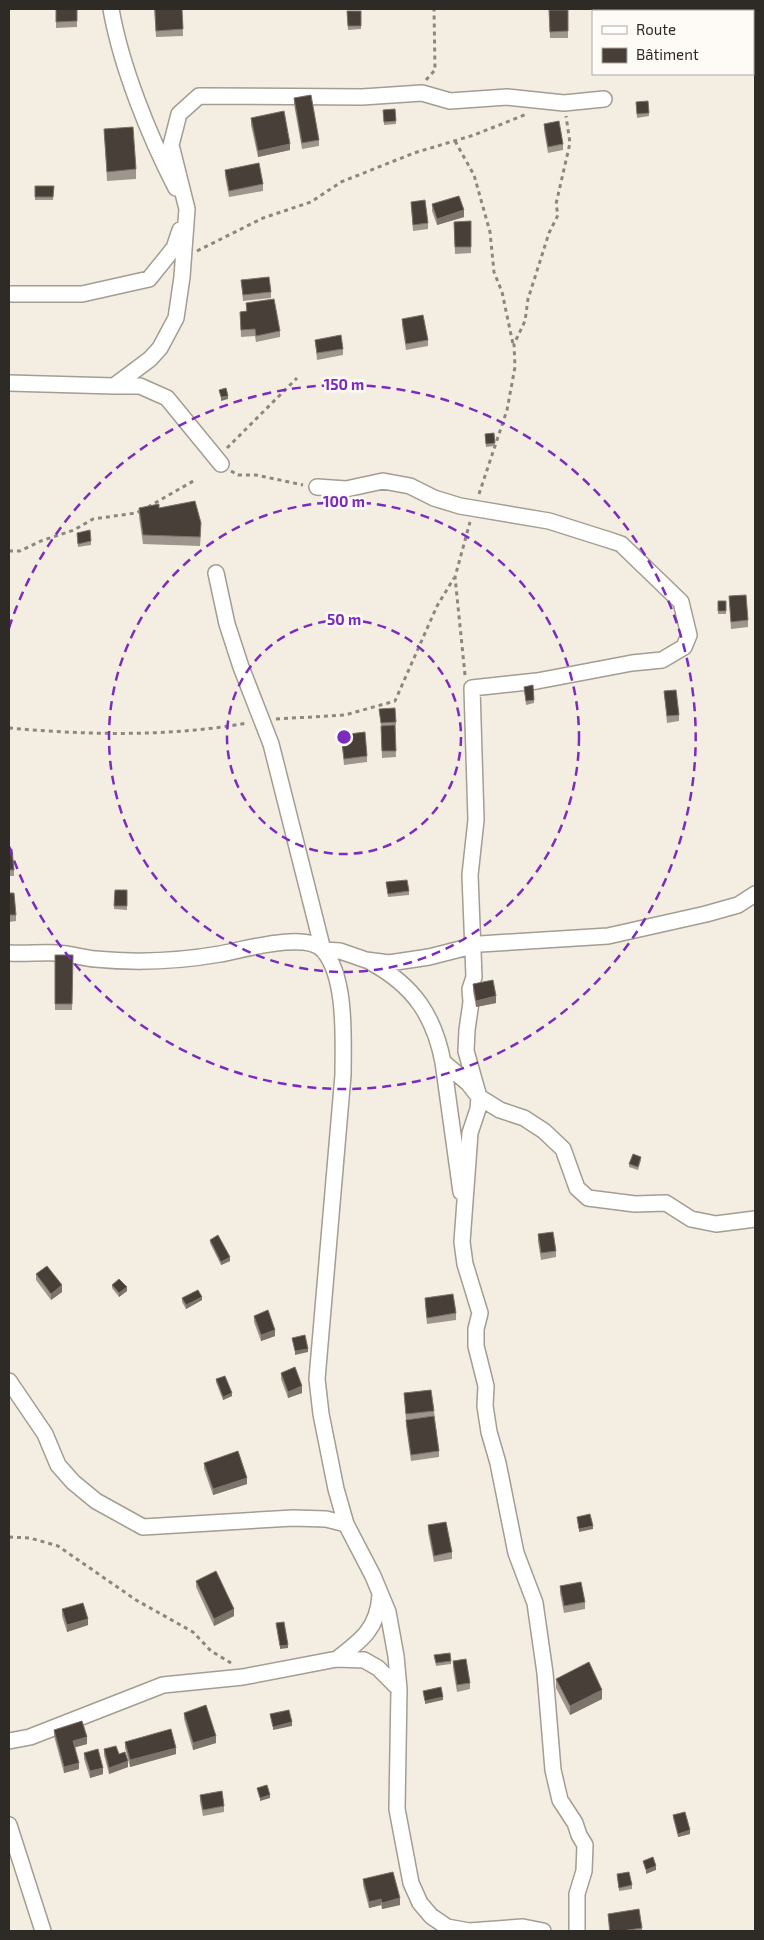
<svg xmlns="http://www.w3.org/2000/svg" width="764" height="1940" font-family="'Exo 2',sans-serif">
<rect width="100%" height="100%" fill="#f4eee2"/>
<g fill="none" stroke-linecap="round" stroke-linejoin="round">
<defs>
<path id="minor" d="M111 9C121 66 149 136 176 188
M9 294H82L149 279 174 248 180 230
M9 383 114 386 150 359 160 348 176 318 182 277 187 209 171 145 179 114 199 96 362 97 422 93 450 101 507 97 564 103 604 99
M114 386H140L167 398 221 464
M317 487 346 489 383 481 410 486 434 498 460 506 549 521 609 540 621 544 681 602 689 635 684 647 662 660 632 663 537 681 472 688 476 820 470 875 474 977 470 989 471 1002 467 1030 466 1051 479 1097 478 1109 470 1133 462 1242 465 1264 480 1313 476 1329V1346L486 1386 485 1406 489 1432 498 1463 516 1553 535 1603 545 1673 553 1770 560 1800 575 1823 579 1835 585 1845 584 1871 577 1894V1931
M216 573 227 624 241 667 271 744 323 950 340 951 366 960 389 963 429 957 480 944 608 936 706 914 738 905 755 894
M9 953C25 954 42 952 58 953 71 954 83 958 95 959 136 963 180 961 220 954 243 950 306 931 323 950 347 977 343 1041 343 1075L317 1379 321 1414 336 1489 346 1524 373 1576 388 1612 396 1656 399 1689 397 1809 411 1883 420 1903 431 1916 447 1927 469 1931 523 1927 543 1931
M372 963C414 986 434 1016 443 1062L468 1083 479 1097 500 1110 524 1118 544 1131 563 1149 577 1188 588 1198 635 1204 666 1203 691 1219 716 1224 755 1219
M443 1062 461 1192
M9 1381 45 1434 58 1465 73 1482 96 1501 143 1527 293 1518 326 1519 346 1524
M337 1659C362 1640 378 1628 380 1595
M9 1741 30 1737 163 1685 243 1677 337 1659 364 1660 378 1668 399 1689
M9 1825 43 1931"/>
</defs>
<use href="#minor" stroke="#a39d92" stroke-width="18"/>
<path stroke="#8b877f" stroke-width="3" stroke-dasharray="4 4" stroke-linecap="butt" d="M426 80 435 70 434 9
M455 141 474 175 490 232 494 272 502 292 513 344
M197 251 263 218 311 202 341 182 414 153 474 135 527 114
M227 448 297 378
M231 471 238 475H256L303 485
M479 494 507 410 515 367 514 344 525 321 528 299 549 233 558 215 556 204 570 143 566 116
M148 507 195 480
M9 551H20L41 541 74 530 93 519 136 513 142 510
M465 675 455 577 470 522
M276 719 345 715 395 701 437 606 454 578
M9 728C87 735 169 737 247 723
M9 1537 30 1538 58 1546 136 1600 193 1632 211 1651 231 1663"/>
<use href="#minor" stroke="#fff" stroke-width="15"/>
</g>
<path fill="#9e968d" d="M56 9 77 21V27L56 28Z
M154 9H182L183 36 156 37Z
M549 10H568V38H550Z
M347 11H361V29L348 30Z
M294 98 319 140V146L302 149 294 104Z
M636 102 649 113V116L637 118Z
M395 109 396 124 384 125 383 110Z
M251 118 290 150 258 157 251 125Z
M544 124 563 144V150L548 153 544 130Z
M104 129 136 169V179L107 181Z
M225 170 263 184V191L229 197 225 176Z
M35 186H54L53 200H35Z
M411 202 428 223V229L413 231Z
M432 204 464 217 437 225 432 211Z
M471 221V253L455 254 454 222Z
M241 280 271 292V298L243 301Z
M246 303 280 331V337L256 342 255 336 241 337 240 312 246 311Z
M402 319 428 340V346L406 350 402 325Z
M315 340 343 349V355L317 360Z
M494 433 495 446 486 447 485 434Z
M139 508H159L201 533 200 546 143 544 139 517Z
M77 533 91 541V545L78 547Z
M729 596 748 620V627L731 629Z
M718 601H726V614H718Z
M524 687 534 700V703L526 705Z
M664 691 679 715V721L667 723Z
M379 709 396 722V725H393H395L396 757 382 758 381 732V726Z
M341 735 367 756V762L344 765Z
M9 849 14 870V876H9Z
M386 882 409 891V895L388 897Z
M115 890H127V910L114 909Z
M9 893 16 915V921L9 922Z
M55 955H73L72 1010H55Z
M473 984 496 1003 476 1007 473 991Z
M641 1160 638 1170 629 1167V1164Z
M538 1234 556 1251V1257L541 1260 538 1241Z
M210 1240 230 1261 221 1265 210 1243Z
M36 1274 62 1292 51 1300 36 1280Z
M112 1285 127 1291 119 1297 112 1288Z
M182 1298 202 1300 186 1309 182 1302Z
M425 1298 456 1313V1320L427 1324 425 1304Z
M254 1316 275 1336 261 1341 254 1322Z
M281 1373 302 1393 288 1398 281 1379Z
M216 1379 232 1396 223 1400 216 1382Z
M404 1393 434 1411 439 1451V1457L411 1461 406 1426V1420Z
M204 1463 247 1484 213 1495 204 1469Z
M428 1525 452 1552V1559L434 1562 428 1532Z
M196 1581 234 1616 214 1626 196 1587Z
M560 1586 585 1602V1609L564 1613 560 1593Z
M62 1609 88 1625 67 1632 62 1616Z
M434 1655 451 1661V1664L436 1666Z
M453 1661 470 1683V1689L457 1692 453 1668Z
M556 1679 602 1699 570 1715 556 1688Z
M184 1713 216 1743 193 1750 184 1719Z
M54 1730 87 1744 75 1747 79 1769 64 1773 54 1736Z
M125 1742 176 1754 130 1767 125 1748Z
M104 1749 119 1754 128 1767 109 1774 104 1755Z
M84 1753 103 1774 90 1778 84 1759Z
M200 1795 224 1806V1812L203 1816 200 1801Z
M673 1815 690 1834 678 1837 673 1818Z
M617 1874 632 1885V1889L619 1891Z
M363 1879 400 1905 382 1909 381 1905 369 1908 363 1885Z
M608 1914 642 1928V1931H609Z"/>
<path fill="#7c746b" d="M290 144V150L258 157V151Z
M464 210V217L437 225V219Z
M228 396V399L221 401V397Z
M496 996V1003L476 1007V1001Z
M230 1257V1261L221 1265V1262Z
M62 1285V1292L51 1300V1294Z
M127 1287V1291L119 1297V1293Z
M202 1297V1300L186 1309V1305Z
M275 1330V1336L261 1341V1335Z
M308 1349V1352L295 1355V1351Z
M302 1386V1393L288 1398V1392Z
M232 1393V1396L223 1400V1397Z
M247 1478V1484L213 1495V1489Z
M593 1526V1529L579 1532V1529Z
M234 1609V1616L214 1626V1619Z
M88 1619V1625L67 1632V1625Z
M288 1645V1648L280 1649V1646Z
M602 1690V1699L570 1715V1706Z
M443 1697V1700L425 1704V1701Z
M292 1722V1726L273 1730V1727Z
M216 1736V1743L193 1750V1743Z
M87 1737V1744L73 1748V1741Z
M176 1748V1754L130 1767V1760Z
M128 1761V1767L109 1774V1768Z
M79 1763V1769L64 1773V1767Z
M103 1768V1774L90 1778V1771Z
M270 1795V1798L260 1801V1798Z
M690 1830V1834L678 1837V1834Z
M656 1866V1870L646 1874V1870Z
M400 1898V1905L382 1909V1903Z
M381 1899V1905L369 1908V1902Z"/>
<path fill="#483f38" stroke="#7c746b" d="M56 9H77V21L56 22Z
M155 9H182L183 29 156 31Z
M549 10H568V31L550 32Z
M347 11H361V26H348Z
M311 95 319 140 302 143 294 98Z
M648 101 649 113 637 114 636 102Z
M395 109 396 121 384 122 383 110Z
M284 111 290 144 258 151 251 118Z
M559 121 563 144 548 147 544 124Z
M133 127 136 169 107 172 104 129Z
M259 163 263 184 229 191 225 170Z
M35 186H54L53 197H35Z
M459 196 464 210 437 219 432 204Z
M425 200 428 223 413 225 411 202Z
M471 221V247H455L454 222Z
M269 277 271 292 243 295 241 280Z
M274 299 280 331 256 336 255 329 241 330 240 312 247 311 246 303Z
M423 315 428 340 406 344 402 319Z
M341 335 343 349 317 353 315 340Z
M226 388 228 396 221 397 219 390Z
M494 433 495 443 486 444 485 434Z
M195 501 201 523 200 537 143 535 139 508 159 504V508Z
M90 530 91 541 78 544 77 533Z
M746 595 748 620 731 622 729 596Z
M718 601H726V611H718Z
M533 685 534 700 526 701 524 687Z
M676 690 679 715 667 716 664 691Z
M395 708 396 722 381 723 379 709Z
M395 725 396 751H382L381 726Z
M365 732 367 756 344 759 341 735Z
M9 849H12L14 870H9Z
M407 880 409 891 388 894 386 882Z
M115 890H127V906H114Z
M9 893H14L16 915H9Z
M55 955H73L72 1004H55Z
M493 980 496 996 476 1001 473 984Z
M633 1154 641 1157 638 1167 629 1164Z
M553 1232 556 1251 541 1253 538 1234Z
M218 1235 230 1257 221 1262 210 1240Z
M47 1266 62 1285 51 1294 36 1274Z
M119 1279 127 1287 119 1293 112 1285Z
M198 1290 202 1297 186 1305 182 1298Z
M453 1294 456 1313 427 1318 425 1298Z
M268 1310 275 1330 261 1335 254 1316Z
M305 1335 308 1349 295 1351 292 1338Z
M295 1367 302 1386 288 1392 281 1373Z
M225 1376 232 1393 223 1397 216 1379Z
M431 1390 434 1411 406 1414 404 1393Z
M434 1416 439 1451 411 1455 406 1420Z
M238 1451 247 1478 213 1489 204 1463Z
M590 1514 593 1526 579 1529 577 1517Z
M446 1522 452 1552 434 1556 428 1525Z
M216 1571 234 1609 214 1619 196 1581Z
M581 1582 585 1602 564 1606 560 1586Z
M83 1603 88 1619 67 1625 62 1609Z
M284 1622 288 1645 280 1646 276 1623Z
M450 1653 451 1661 436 1663 434 1655Z
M466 1659 470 1683 457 1685 453 1661Z
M589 1662 602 1690 570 1706 556 1679Z
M441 1687 443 1697 425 1701 423 1691Z
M206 1705 216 1736 193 1743 184 1713Z
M289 1710 292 1722 273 1727 270 1714Z
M82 1721 87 1737 73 1741 79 1763 64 1767 54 1730Z
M171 1729 176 1748 130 1760 125 1742Z
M116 1746 119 1754 125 1752 128 1761 109 1768 104 1749Z
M98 1749 103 1768 90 1771 84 1753Z
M267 1785 270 1795 260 1798 257 1788Z
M222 1791 224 1806 203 1810 200 1795Z
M685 1812 690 1830 678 1834 673 1815Z
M653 1857 656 1866 646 1870 643 1861Z
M393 1872 400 1898 382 1903 381 1899 369 1902 363 1879Z
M629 1872 632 1885 619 1888 617 1874Z
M639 1909 642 1928 622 1931H610L608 1914Z"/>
<g fill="none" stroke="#7b2cbf" stroke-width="2.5" stroke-dasharray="9 6">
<circle cx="344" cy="737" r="117"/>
<circle cx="344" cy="737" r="235"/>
<path d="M9 628A352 352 0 1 1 9 846"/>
</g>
<circle cx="344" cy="737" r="8" fill="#7b2cbf" stroke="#fefbf7" stroke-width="2.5"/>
<g font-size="15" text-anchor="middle" font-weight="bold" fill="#7b2cbf" stroke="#fefbf7" stroke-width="5" stroke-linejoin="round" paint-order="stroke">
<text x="344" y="390">150 m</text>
<text x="344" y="507">100 m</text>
<text x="344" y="625">50 m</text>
</g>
<rect width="764" height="1940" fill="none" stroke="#2e2b27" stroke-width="20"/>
<rect x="592" y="10" width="162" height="65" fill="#fefbf7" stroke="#aba8a4"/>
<rect x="602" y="26" width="25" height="8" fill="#ffffff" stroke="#aba8a4"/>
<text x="636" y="35" font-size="15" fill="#2e2b27">Route</text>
<rect x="602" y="48" width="25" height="15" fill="#483f38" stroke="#aba8a4"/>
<text x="636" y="60" font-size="15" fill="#2e2b27">Bâtiment</text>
</svg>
